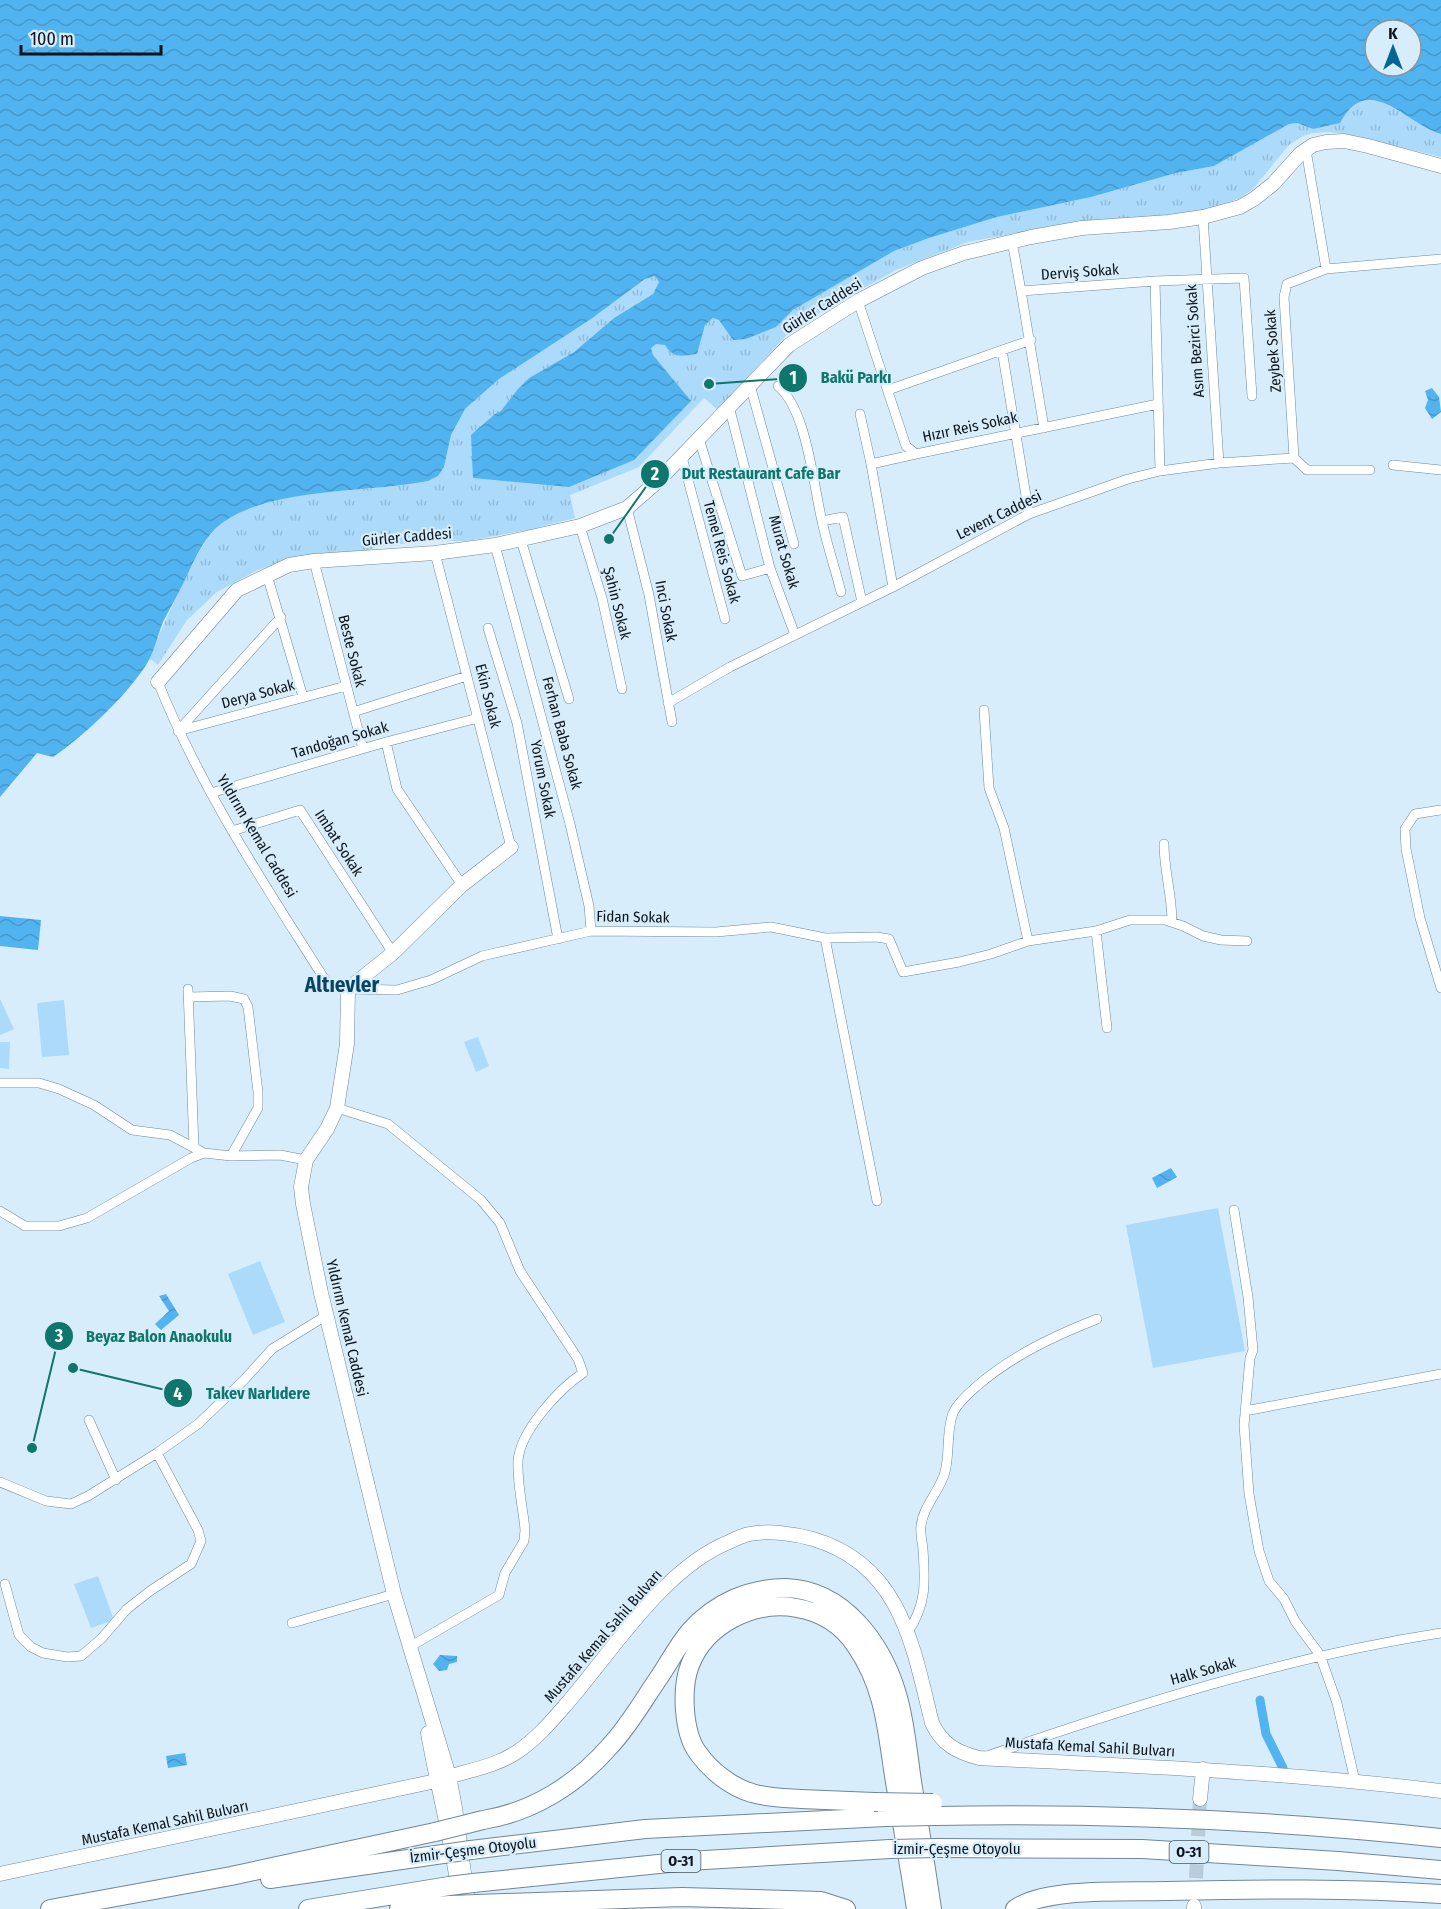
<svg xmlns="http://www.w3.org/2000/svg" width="1441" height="1909" font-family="'Fira Sans Condensed',sans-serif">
<defs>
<pattern id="park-tufts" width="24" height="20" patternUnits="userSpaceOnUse" patternTransform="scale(1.5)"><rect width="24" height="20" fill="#acdafa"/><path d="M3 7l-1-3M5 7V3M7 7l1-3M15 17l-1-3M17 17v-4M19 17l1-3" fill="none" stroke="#93bad6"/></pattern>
<pattern id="water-waves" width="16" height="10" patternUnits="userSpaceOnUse" patternTransform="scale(1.5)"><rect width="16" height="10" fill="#51b3ef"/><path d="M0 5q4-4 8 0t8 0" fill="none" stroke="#4599cc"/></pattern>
</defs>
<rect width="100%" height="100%" fill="#d8edfb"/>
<path fill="url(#park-tufts)" d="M1367 100 1380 101 1441 134V157L1351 135 1328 132 1313 133 1303 136 1289 145 1252 190 1240 198 1202 213 1173 217 1077 222 968 242 896 270 794 327 718 410 704 398 639 467 570 495 575 518 528 530 467 541H433L380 546 364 551 301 556 258 570 217 592 187 620 158 665 150 659C160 631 172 606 185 579 196 558 206 534 227 519 272 487 373 493 428 481L438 476 444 467 451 435 465 409 499 379 591 319 645 279 655 276 659 282 653 294 614 318 574 352 529 378 501 412 495 414 690 401 653 355 651 348 656 343 665 345C673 359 682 356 696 354L705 325 713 318 719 319 733 340 776 327 793 310 894 251 929 238 997 217 1091 197 1176 173 1214 166 1289 124 1297 123 1313 129 1346 112 1356 103Z"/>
<path fill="#acdafa" d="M0 999 14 1029 0 1035Z
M64 1000 69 1055 42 1057 37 1003Z
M478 1037 489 1066 476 1072 464 1042Z
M0 1042H10L9 1069 0 1068Z
M1218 1208 1245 1351 1153 1368 1126 1225Z
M260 1261 285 1322 253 1335 228 1274Z
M98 1576 114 1620 91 1628 74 1584Z"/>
<path fill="url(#water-waves)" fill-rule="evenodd" d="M0 0H1441V134C1406 124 1368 70 1340 123L1313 129 1297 123 1289 124 1214 166 1176 173 1091 197 997 217 929 238 894 251 793 310 776 327 746 339 733 340 719 320 713 318 705 325 697 354C682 356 673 359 665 345L656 344 651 348 653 355 691 401 634 460 569 487 473 478 471 435 495 414 501 411 518 389 529 378 574 352 614 318 653 294 659 282 655 276 645 279 591 319 499 379 465 409 451 435 444 467 438 476 428 481C369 493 279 487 228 519 204 533 194 562 182 586 176 598 169 610 163 622 158 634 155 649 149 660 131 692 83 737 53 757L37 753 0 797ZM1375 30H1411V66H1375Z
M1432 388 1439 397 1441 412 1432 419 1425 408 1428 400 1425 391Z
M0 916 41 920 38 950 0 946Z
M1171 1168 1177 1177 1157 1188 1152 1178Z
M166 1294 179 1315 161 1330 155 1324 169 1311 159 1296Z
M440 1655 457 1656V1662L449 1664 447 1670 439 1671 433 1664Z
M185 1753 187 1765 168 1768 166 1756Z"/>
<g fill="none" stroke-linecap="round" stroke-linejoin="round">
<path stroke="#51b3ef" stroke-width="9" d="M1260 1700 1266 1734 1283 1768"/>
<path stroke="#b9ccd9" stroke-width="14" stroke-dasharray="14 7" stroke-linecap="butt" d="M1195 1899 1200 1799"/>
<defs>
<path id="street" d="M1306 150 1326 269
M1203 217 1219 463
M1012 241 1021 291 1155 281 1244 278 1252 396
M1155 281 1160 471
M1021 291 1044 428
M858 301 906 446 916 454 1158 404
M1002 350 1029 514
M750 385 794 544
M778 386C807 410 813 484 822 521 827 545 835 568 841 592
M888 390 1031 340
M729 406 770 568 795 635
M860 414 871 464
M699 439 742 576 770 568
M682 457 725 619
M1294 458 1284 297 1287 284 1326 269 1441 259
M1393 465 1441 470
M627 508 649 595 672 722
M822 521 843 517 862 602
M580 526 602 598 622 689
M521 540 569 699
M495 545 570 824 589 906 591 931
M435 553 511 847
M314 561 363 749
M267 575 303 697
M893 587 871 464 916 454
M488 628 517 723 558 939
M158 682C201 790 265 885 327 983L348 989 397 990 431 980 482 956 591 931 716 932 771 927 825 938 877 937 889 939 903 972 959 962 991 954 1028 941 1096 931 1130 920H1165L1183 926 1203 936 1221 940 1247 941
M668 703 730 667 893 587 1029 514 1128 479 1160 471 1219 463 1294 458 1307 470H1370
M984 710 989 788 1004 828 1028 941
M353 712 467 676
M178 731 346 686
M178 731 281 617
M386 742 397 789 462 885
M211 793 386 742 478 718
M1441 810 1415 814 1405 829 1406 849 1420 918 1441 988
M232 831 300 810 393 953
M1164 844C1164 870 1172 895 1172 922
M1096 931 1107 1028
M825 938 877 1201
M188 989 194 1147
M189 997 230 996 244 999 248 1007 258 1092V1108L231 1156
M0 1083H39L59 1089 94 1105 132 1130 170 1135 204 1153 231 1156 280 1155 306 1160
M337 1108 388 1124 481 1200 500 1223 520 1271 578 1359 583 1373C559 1389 520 1431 518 1461 517 1483 523 1508 525 1530L524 1541 505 1573 499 1595 411 1646
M1234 1210 1248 1297 1253 1350 1250 1358 1244 1425 1249 1494 1259 1551 1269 1581 1284 1599 1295 1621 1320 1655 1337 1703 1355 1781
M0 1211 25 1226H59L87 1218 191 1158 204 1153
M1245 1411 1441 1374
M89 1420 116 1480
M0 1482 46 1501 71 1504 88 1496 157 1453 198 1424 244 1380 272 1349 327 1315
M5 1584 19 1635 31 1647 43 1653 67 1657 81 1656 101 1639 127 1609 150 1591 191 1564 201 1541 198 1530 157 1453
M292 1623 394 1594
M908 1632C927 1603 925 1582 923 1549 922 1541 920 1533 921 1526 923 1506 940 1491 945 1472 950 1453 946 1431 953 1413 958 1402 969 1393 977 1386 1013 1355 1054 1336 1097 1319
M987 1756C1135 1705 1286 1657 1441 1633"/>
<path id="secondary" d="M158 682 237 590 289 565 314 561 435 553 495 545 580 526 627 508 657 482 789 345 858 301 922 268 964 253 1031 237 1082 228 1169 222 1203 217 1240 207 1254 199 1273 184 1300 154 1313 145 1326 142 1344 141 1368 146 1441 166
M428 1733C437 1785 451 1836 458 1888
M1200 1799 1203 1769
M0 1874 436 1781C463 1771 493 1768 517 1752 535 1740 549 1724 563 1708 610 1655 662 1569 729 1542 735 1539 743 1535 750 1534 769 1530 795 1534 813 1539 901 1565 913 1646 932 1723 942 1744 956 1752 979 1758 1133 1766 1287 1772 1441 1791
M469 1909 455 1808 449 1776 394 1594 321 1293 303 1204 301 1187 306 1160 327 1129 337 1108 347 1044 348 989 393 953 462 885 511 847
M1194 1909V1906"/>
<path id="highway" d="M874 1802C850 1801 825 1800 801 1799 785 1798 768 1798 752 1793 731 1787 711 1771 698 1753 683 1733 681 1688 690 1665 706 1624 754 1600 797 1608 821 1612 842 1625 856 1646 887 1691 887 1737 896 1788 903 1829 910 1869 916 1909
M935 1816C1105 1813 1273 1820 1441 1838
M483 1820C533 1812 577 1784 610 1746 629 1726 644 1699 660 1676 670 1661 678 1645 690 1631 715 1603 749 1588 786 1588 844 1590 882 1644 897 1694 906 1724 908 1757 913 1788 920 1828 926 1869 932 1909
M937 1848 1142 1849 1338 1861 1441 1870
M471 1850 645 1829 885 1817
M270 1879 443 1854
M473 1883 688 1861 890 1849
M477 1904 682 1897 821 1901 846 1909
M50 1909 231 1876 435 1832
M308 1909 449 1886
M399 1909 450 1905
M1015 1909C1046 1887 1129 1892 1167 1891 1258 1889 1350 1888 1441 1894"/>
</defs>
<use href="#street" stroke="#708798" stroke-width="10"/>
<use href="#secondary" stroke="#708798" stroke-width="15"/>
<use href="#highway" stroke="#708798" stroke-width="20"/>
<use href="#street" stroke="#fff" stroke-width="9"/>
<use href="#secondary" stroke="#fff" stroke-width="14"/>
<use href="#highway" stroke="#fff" stroke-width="18"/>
<defs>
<path id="highway-bridge" d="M874 1802 933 1803
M885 1817 935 1816
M435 1832 483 1820
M890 1849 937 1848
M443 1854 471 1850
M449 1886 473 1883
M450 1905 477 1904"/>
</defs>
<use href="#highway-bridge" stroke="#708798" stroke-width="20" stroke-linecap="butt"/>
<use href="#highway-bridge" stroke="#fff" stroke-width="18"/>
</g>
<g text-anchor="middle" stroke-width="4.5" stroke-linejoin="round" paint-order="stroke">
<g fill="#d8edfb" stroke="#48555e" stroke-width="1.5">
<rect x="1169.5" y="1841" width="39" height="22" rx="4.5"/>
<rect x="661.5" y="1850" width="39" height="22" rx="4.5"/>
</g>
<g font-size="14" font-weight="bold" fill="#0b141a">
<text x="1189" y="1857">O-31</text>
<text x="681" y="1866">O-31</text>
</g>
<g font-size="15" fill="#0b141a" stroke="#d8edfb">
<text transform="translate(1080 272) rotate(-4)" y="5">Derviş Sokak</text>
<text transform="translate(822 306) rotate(-32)" y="5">Gürler Caddesi</text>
<text transform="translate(1195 341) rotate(-94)" y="5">Asım Bezirci Sokak</text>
<text transform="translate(1273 351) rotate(-94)" y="5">Zeybek Sokak</text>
<text transform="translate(970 427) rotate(-12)" y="5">Hızır Reis Sokak</text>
<text transform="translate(999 515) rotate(-26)" y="5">Levent Caddesi</text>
<text transform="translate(407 537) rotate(-5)" y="5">Gürler Caddesi</text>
<text transform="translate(722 552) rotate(75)" y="5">Temel Reis Sokak</text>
<text transform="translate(784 552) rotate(74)" y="5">Murat Sokak</text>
<text transform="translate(617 603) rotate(76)" y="5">Şahin Sokak</text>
<text transform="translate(666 611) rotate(79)" y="5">Inci Sokak</text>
<text transform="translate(352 651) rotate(76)" y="5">Beste Sokak</text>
<text transform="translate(258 694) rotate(-15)" y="5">Derya Sokak</text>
<text transform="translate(488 696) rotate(76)" y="5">Ekin Sokak</text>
<text transform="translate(562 733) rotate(75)" y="5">Ferhan Baba Sokak</text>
<text transform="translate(340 740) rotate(-16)" y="5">Tandoğan Sokak</text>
<text transform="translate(543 779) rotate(79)" y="5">Yorum Sokak</text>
<text transform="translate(257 836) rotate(59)" y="5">Yıldırım Kemal Caddesi</text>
<text transform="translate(339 843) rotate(57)" y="5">Imbat Sokak</text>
<text transform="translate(633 917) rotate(1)" y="5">Fidan Sokak</text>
<text transform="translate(347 1328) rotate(77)" y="5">Yıldırım Kemal Caddesi</text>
<text transform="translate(603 1636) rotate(-49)" y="5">Mustafa Kemal Sahil Bulvarı</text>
<text transform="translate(1203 1671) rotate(-16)" y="5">Halk Sokak</text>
<text transform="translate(1090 1747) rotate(3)" y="5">Mustafa Kemal Sahil Bulvarı</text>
<text transform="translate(165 1823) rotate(-12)" y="5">Mustafa Kemal Sahil Bulvarı</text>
<text x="957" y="1854">İzmir-Çeşme Otoyolu</text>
<text transform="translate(473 1850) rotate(-7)" y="5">İzmir-Çeşme Otoyolu</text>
</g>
<g font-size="21" font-weight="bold" fill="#064565" stroke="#d8edfb">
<text x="342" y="992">Altıevler</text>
</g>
</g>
<path fill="none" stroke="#0f766e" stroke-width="2" d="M709 384L793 378M609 539L655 474M32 1448L59 1336M73 1368L178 1393"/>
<g fill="#0f766e" stroke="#d8edfb" stroke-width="2">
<circle cx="709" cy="384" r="6"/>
<circle cx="609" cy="539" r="6"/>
<circle cx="32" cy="1448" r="6"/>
<circle cx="73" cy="1368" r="6"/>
<circle cx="793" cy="378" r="15"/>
<circle cx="655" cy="474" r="15"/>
<circle cx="59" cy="1336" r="15"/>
<circle cx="178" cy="1393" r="15"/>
</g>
<g font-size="18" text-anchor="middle" font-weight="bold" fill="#fff">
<text x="793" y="384">1</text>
<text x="655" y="480">2</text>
<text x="59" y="1342">3</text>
<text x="178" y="1400">4</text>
</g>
<g font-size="16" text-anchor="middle" font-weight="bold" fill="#0f766e" stroke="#d8edfb" stroke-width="4.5" stroke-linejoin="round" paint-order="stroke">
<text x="856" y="383">Bakü Parkı</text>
<text x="761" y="479">Dut Restaurant Cafe Bar</text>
<text x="159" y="1342">Beyaz Balon Anaokulu</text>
<text x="258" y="1399">Takev Narlıdere</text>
</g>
<g transform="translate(1393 48)"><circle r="28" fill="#d8edfb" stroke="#8696a1" stroke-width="1.5"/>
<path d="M0-4.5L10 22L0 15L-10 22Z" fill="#056695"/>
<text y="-9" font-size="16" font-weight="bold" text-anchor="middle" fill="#0b141a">K</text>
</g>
<path d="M21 45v9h140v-9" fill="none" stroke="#0b141a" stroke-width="3"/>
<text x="30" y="45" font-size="18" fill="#0b141a" stroke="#d8edfb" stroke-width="4.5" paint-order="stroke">100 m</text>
</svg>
